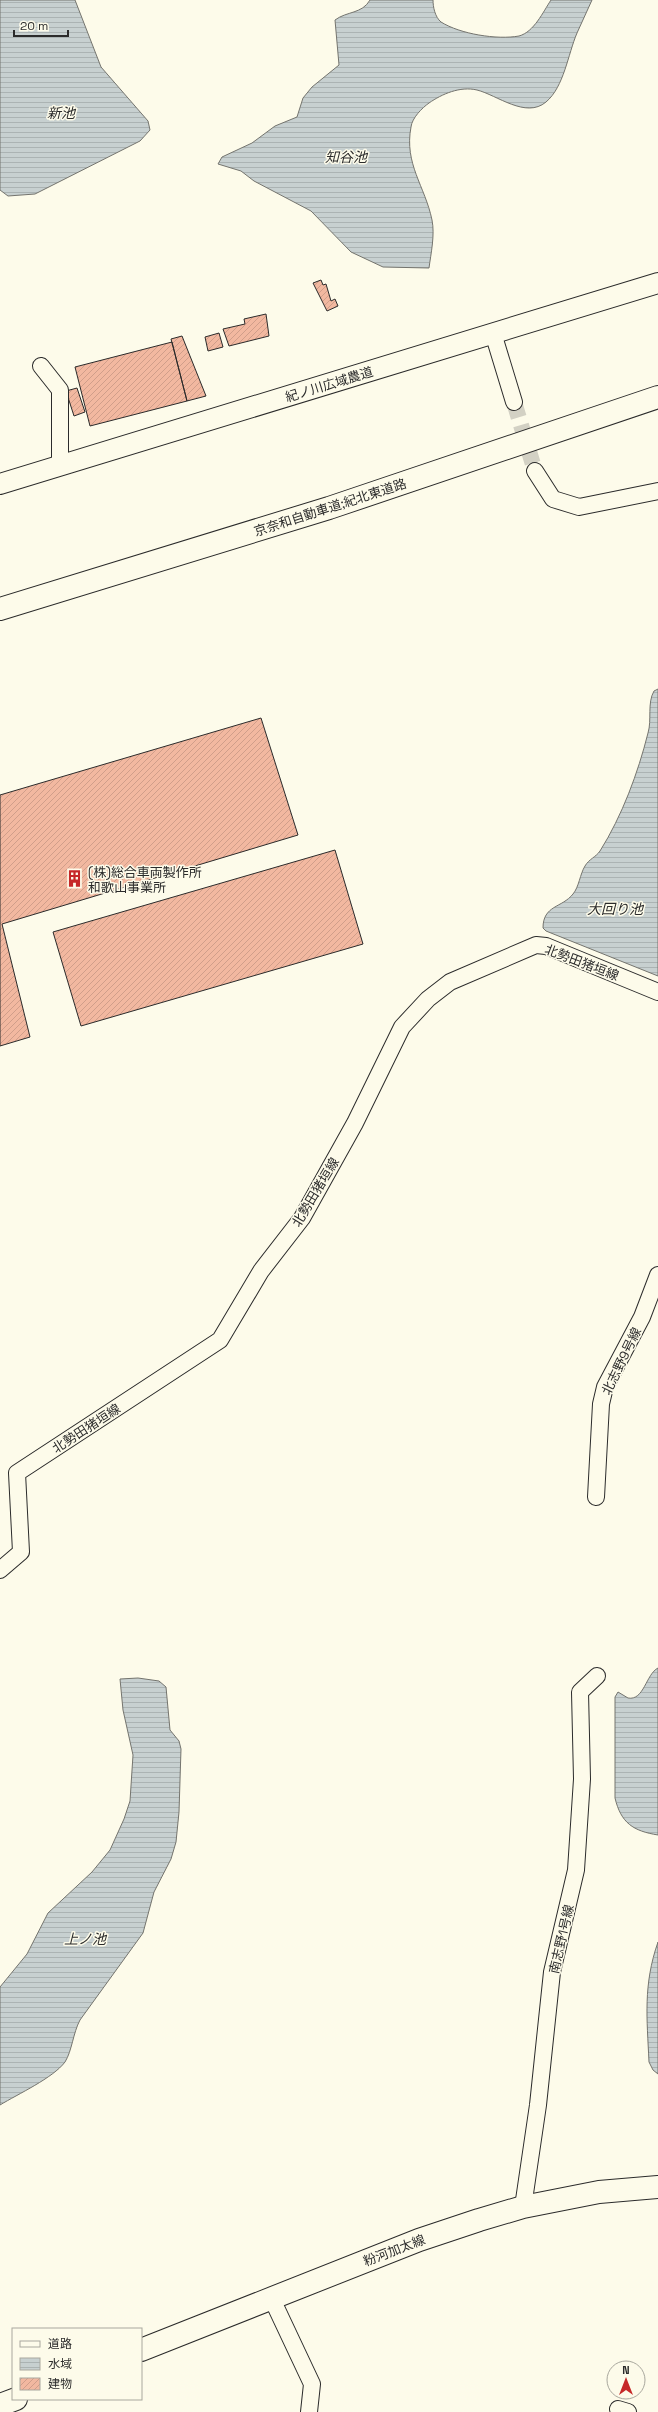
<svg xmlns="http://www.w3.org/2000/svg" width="658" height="2412" font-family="'Space Grotesk','Noto Sans JP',sans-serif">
<defs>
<pattern id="water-rules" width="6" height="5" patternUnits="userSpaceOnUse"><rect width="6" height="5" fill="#c7d0d0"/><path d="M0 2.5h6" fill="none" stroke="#abb3b3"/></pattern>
<pattern id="building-hatch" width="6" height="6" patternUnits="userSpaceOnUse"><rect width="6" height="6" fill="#f2b8a0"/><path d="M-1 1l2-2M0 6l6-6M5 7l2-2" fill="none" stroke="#d09e8a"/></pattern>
</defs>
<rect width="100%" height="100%" fill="#fdfbea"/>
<path fill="url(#water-rules)" stroke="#74746e" d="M0 0H75L101 67 148 121 150 130 140 141 35 194 8 196 0 190Z
M370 0H433C433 7 435 17 441 22 460 34 497 40 519 36 534 32 543 12 551 0H592C587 11 582 22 577 33 568 54 564 87 546 102 526 119 497 95 477 90 460 86 442 94 429 103 422 108 412 118 411 127 404 164 425 186 432 220 435 235 431 253 429 268L383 267 351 252 311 211 254 181 241 171 218 164 222 157 252 143 275 126 297 117 303 98 312 87 339 65 335 20C347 11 362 14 370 0Z
M658 689V976L546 931 543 928C543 905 562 908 573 894 579 887 580 874 585 866 589 859 596 857 600 851 622 816 638 773 648 733 652 720 647 703 654 691Z
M658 1668V1835C633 1831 621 1823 615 1798V1697L618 1692 628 1698C644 1701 646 1674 658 1668Z
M138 1678 159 1681 166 1687 170 1730 179 1741 181 1749 179 1812 176 1842 171 1859 154 1892 143 1933 80 2020C73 2033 72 2051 65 2062 53 2078 18 2094 0 2105V1987L27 1954 48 1913 92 1872 110 1850 124 1819 130 1801 133 1755 123 1710 120 1679Z
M658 1942V2074L653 2070 649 2062C647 2018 643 1985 658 1942Z"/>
<path fill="url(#building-hatch)" stroke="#2b2b2b" d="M321 280 323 285 326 284 331 301 335 299 338 306 327 311 313 283Z
M266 314 269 336 229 346 223 329 245 324 244 319Z
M219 333 223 347 208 351 205 337Z
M182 336 206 396 187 401 171 339Z
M172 342 187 401 90 426 75 367Z
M77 388 85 412 74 416 66 391Z
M261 718 298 835 2 924 30 1037 0 1046V795Z
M335 850 363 944 81 1026 53 932Z"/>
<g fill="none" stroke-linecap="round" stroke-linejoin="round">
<path stroke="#d3d1c4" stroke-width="16" stroke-dasharray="16 8" stroke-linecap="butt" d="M514 402 535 471"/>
<defs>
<path id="minor" d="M493 333 514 402
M41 366 60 390V466
M535 471 553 499 579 507 658 491
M596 1497 601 1404 605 1387 642 1317 658 1275
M0 1570 21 1552 17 1473 220 1340 261 1271 302 1218 355 1123 402 1027 428 999 450 982 536 945 546 946 658 992
M523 2207 538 2105 552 1972 576 1870 582 1779 580 1692 597 1676
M272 2299 312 2384 309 2412
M618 2409 628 2412"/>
<path id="tertiary" d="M0 484 658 283"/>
<path id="primary" d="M141 2350 419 2240 479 2220 523 2207 599 2192 658 2187
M0 2405 16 2399"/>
<path id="motorway" d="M0 609 329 508 658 397"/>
</defs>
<use href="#minor" stroke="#2b2b2b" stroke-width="18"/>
<use href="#tertiary" stroke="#2b2b2b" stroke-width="22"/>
<use href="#primary" stroke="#2b2b2b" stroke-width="24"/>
<use href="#motorway" stroke="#2b2b2b" stroke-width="24"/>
<use href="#minor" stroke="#fdfbea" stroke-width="16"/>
<use href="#tertiary" stroke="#fdfbea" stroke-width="20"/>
<use href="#primary" stroke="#fdfbea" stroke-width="22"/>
<use href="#motorway" stroke="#fdfbea" stroke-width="22"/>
</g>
<defs>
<symbol id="building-bare" viewBox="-9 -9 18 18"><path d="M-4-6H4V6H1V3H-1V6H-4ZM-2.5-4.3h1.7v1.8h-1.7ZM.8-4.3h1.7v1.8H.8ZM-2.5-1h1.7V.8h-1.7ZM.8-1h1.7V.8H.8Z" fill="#c62828" stroke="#fdfbea" stroke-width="2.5" paint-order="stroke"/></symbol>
</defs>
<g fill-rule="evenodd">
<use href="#building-bare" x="62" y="866" width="25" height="25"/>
</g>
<g text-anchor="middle" stroke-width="3" stroke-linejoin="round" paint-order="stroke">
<g font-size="13" fill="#2b2b2b" stroke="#fdfbea">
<text transform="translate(329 384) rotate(-17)" y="5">紀ノ川広域農道</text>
<text transform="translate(330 507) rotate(-18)" y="5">京奈和自動車道;紀北東道路</text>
<text transform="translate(582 962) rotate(21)" y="5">北勢田猪垣線</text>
<text transform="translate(315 1192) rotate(-59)" y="5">北勢田猪垣線</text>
<text transform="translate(621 1361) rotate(-64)" y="5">北志野9号線</text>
<text transform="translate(86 1428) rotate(-33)" y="5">北勢田猪垣線</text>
<text transform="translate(561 1939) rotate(-77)" y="5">南志野1号線</text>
<text transform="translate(394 2250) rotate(-21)" y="5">粉河加太線</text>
</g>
<g font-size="13" fill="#2b2b2b" stroke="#fdfbea" text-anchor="start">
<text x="88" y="877">(株)総合車両製作所<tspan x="88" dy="15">和歌山事業所</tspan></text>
</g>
<g font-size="14" font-style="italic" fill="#2b2b2b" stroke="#fdfbea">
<text x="61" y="118">新池</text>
<text x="346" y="162">知谷池</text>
<text x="615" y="914">大回り池</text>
<text x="85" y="1944">上ノ池</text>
</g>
</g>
<rect x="12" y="2328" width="130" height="72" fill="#fdfbea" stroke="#a9a89e"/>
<rect x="20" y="2341" width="20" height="6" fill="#fdfbea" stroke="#a9a89e"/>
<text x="48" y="2348" font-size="12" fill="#2b2b2b">道路</text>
<rect x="20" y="2358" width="20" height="12" fill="url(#water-rules)" stroke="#a9a89e"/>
<text x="48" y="2368" font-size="12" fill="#2b2b2b">水域</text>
<rect x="20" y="2378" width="20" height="12" fill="url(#building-hatch)" stroke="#a9a89e"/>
<text x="48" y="2388" font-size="12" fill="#2b2b2b">建物</text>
<g transform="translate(626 2380)"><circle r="19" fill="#fdfbea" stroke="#a9a89e"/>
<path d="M0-3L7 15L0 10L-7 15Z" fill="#c62828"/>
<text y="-6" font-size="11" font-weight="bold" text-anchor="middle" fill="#2b2b2b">N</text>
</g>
<path d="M14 30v6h54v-6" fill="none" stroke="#2b2b2b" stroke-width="2"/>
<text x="20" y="30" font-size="12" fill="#2b2b2b" stroke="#fdfbea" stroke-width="3" paint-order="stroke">20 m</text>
</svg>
